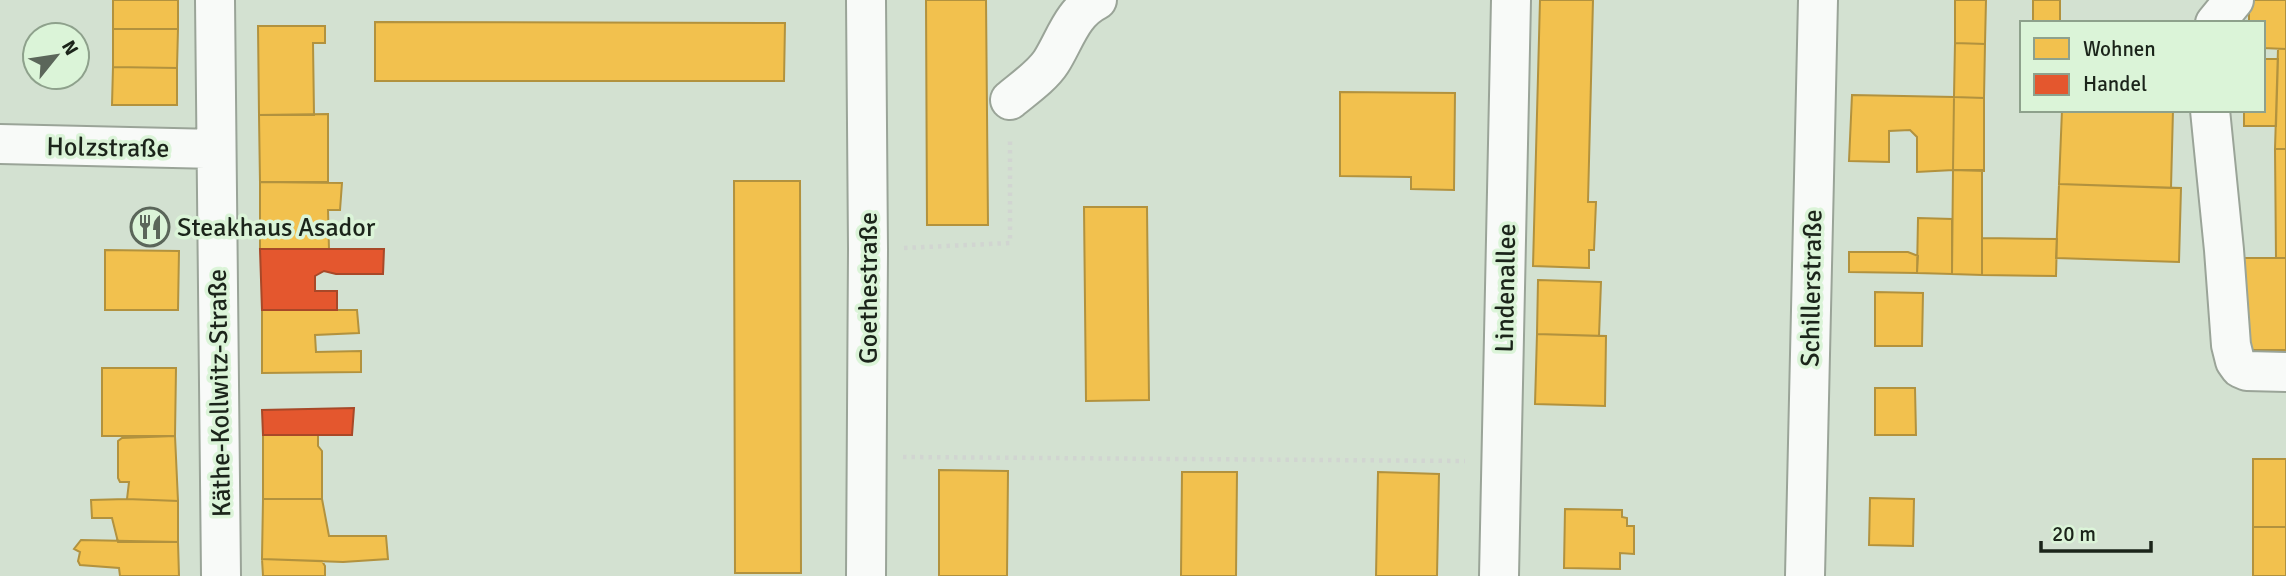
<svg xmlns="http://www.w3.org/2000/svg" width="2286" height="576" font-family="Signika,sans-serif">
<rect width="100%" height="100%" fill="#d3e1d1"/>
<path fill="#f2c14e" stroke="#b2923e" stroke-width="2" d="M113 0H178V29H113Z
M926 0H986L988 225H927Z
M1540 0H1593L1588 202H1596L1594 250H1589V268L1533 266Z
M1955 0H1986L1985 44 1955 43Z
M2033 0H2060V23H2033Z
M2249 0H2286V49L2263 48V23H2249Z
M375 22 785 23 784 81H375Z
M258 26H325V43H313L314 115H259Z
M113 29H178L177 68 113 67Z
M1955 43 1985 44 1984 98 1954 97Z
M2278 49H2286V149H2275Z
M2263 59H2278L2276 126H2244V110H2263Z
M113 67 177 68V105H112Z
M1340 92 1455 93 1454 190 1411 189V177L1340 176Z
M1852 95 1954 97 1953 170 1917 172V137L1910 130 1889 131V162L1849 161Z
M1954 97 1984 98V171L1953 170Z
M2062 110H2173L2171 188 2059 184Z
M328 114V182H260L259 115Z
M2275 149H2286V258H2276Z
M1953 170H1982V275L1952 274Z
M734 181H800L801 573H735Z
M260 182 342 183 340 210H328L329 249H260Z
M2059 184 2181 188 2179 262 2056 258Z
M1084 207H1147L1149 400 1086 401Z
M1918 218 1952 219V274L1917 273Z
M1982 238 2057 239 2056 276 1982 275Z
M105 250 179 251 178 310H105Z
M1849 252H1908L1918 256 1917 273 1849 272Z
M2240 258H2286V350H2241Z
M1538 280 1601 282 1599 336 1537 334Z
M1875 292 1923 293 1922 346H1875Z
M262 310H357L359 333 315 335 316 352 361 351V372L262 373Z
M1537 334 1606 336 1605 406 1535 404Z
M102 368H176L175 436H102Z
M1875 388H1915L1916 435H1875Z
M263 435H318V446L322 451V499H263Z
M175 436 178 501 127 499 129 482H120L118 478V441L122 438Z
M2253 459H2286V527H2253Z
M939 470 1008 471 1007 576H939Z
M1182 472H1237L1236 576H1181Z
M1378 472 1439 474 1437 576H1376Z
M1870 498 1914 499 1913 546 1869 545Z
M127 499 178 501V542H118L112 518H92L91 500Z
M263 499H322L329 536H386L388 559 343 562 262 559Z
M1565 509 1622 510V517L1627 518V526H1634V554L1620 553V569L1564 568Z
M2253 527H2286V576H2253Z
M81 540 178 542 179 576H120L119 568 80 565 78 561 80 552 74 549Z
M262 559 322 561 325 566V576H263Z"/>
<path fill="#e4572e" stroke="#a84828" stroke-width="2" d="M260 249H384L383 274H336L324 271 315 276V291H337V310H262Z
M354 408 352 435H263L262 410Z"/>
<g fill="none" stroke-linecap="round" stroke-linejoin="round">
<defs>
<path id="minor" d="M215 0 221 576
M2215 23 2234 0
M1010 100C1023 89 1042 76 1051 62 1065 40 1072 12 1097 0
M2210 110 2224 250 2231 345 2235 361 2240 368 2247 371 2286 372
M0 144 216 149
M866 576 868 249 866 0
M1499 576 1511 0
M1805 576 1818 0"/>
</defs>
<use href="#minor" stroke="#9aa498" stroke-width="42"/>
<path stroke="#d1d5d1" stroke-width="4.5" stroke-dasharray="3.5 5" stroke-linecap="butt" d="M904 248 1010 243V137
M903 457 1465 461"/>
<use href="#minor" stroke="#f8faf8" stroke-width="38"/>
</g>
<defs>
<symbol id="restaurant-ring" viewBox="-11 -11 22 22"><circle r="9.5" fill="#dbf4d8" stroke="#5b665a" stroke-width="1.5"/><path d="M-5-6h1v4h1v-4h1v4h1v-4h1v5L-1.5 .5V6h-2V.5L-5-1ZM5-6V6H3V1.5H1.5Q1.5-4 5-6Z" fill="#5b665a"/></symbol>
</defs>
<g fill-rule="evenodd">
<use href="#restaurant-ring" x="128" y="205" width="44" height="44"/>
</g>
<g text-anchor="middle" stroke-width="7" stroke-linejoin="round" paint-order="stroke">
<g font-size="26" fill="#1b241a" stroke="#dbf4d8">
<text transform="translate(108 147) rotate(1)" y="9">Holzstraße</text>
<text transform="translate(868 288) rotate(-90)" y="9">Goethestraße</text>
<text transform="translate(1505 288) rotate(-89)" y="9">Lindenallee</text>
<text transform="translate(1811 288) rotate(-89)" y="9">Schillerstraße</text>
<text transform="translate(219 393) rotate(-91)" y="9">Käthe-Kollwitz-Straße</text>
</g>
<g font-size="26" fill="#1b241a" stroke="#dbf4d8" text-anchor="start">
<text x="177" y="236">Steakhaus Asador</text>
</g>
</g>
<rect x="2020" y="21" width="245" height="91" fill="#dbf4d8" stroke="#8ea18c" stroke-width="2"/>
<rect x="2034" y="38" width="35" height="21" fill="#f2c14e" stroke="#8ea18c" stroke-width="2"/>
<text x="2083" y="56" font-size="21" fill="#1b241a">Wohnen</text>
<rect x="2034" y="74" width="35" height="21" fill="#e4572e" stroke="#8ea18c" stroke-width="2"/>
<text x="2083" y="91" font-size="21" fill="#1b241a">Handel</text>
<g transform="translate(56 56) rotate(60)"><circle r="33" fill="#dbf4d8" stroke="#8ea18c" stroke-width="2"/>
<path d="M0-5L12 26L0 18L-12 26Z" fill="#5b665a"/>
<text y="-10" font-size="19" font-weight="bold" text-anchor="middle" fill="#1b241a">N</text>
</g>
<path d="M2041 541v10h110v-10" fill="none" stroke="#1b241a" stroke-width="3.5"/>
<text x="2052" y="541" font-size="21" fill="#1b241a" stroke="#dbf4d8" stroke-width="5" paint-order="stroke">20 m</text>
</svg>
